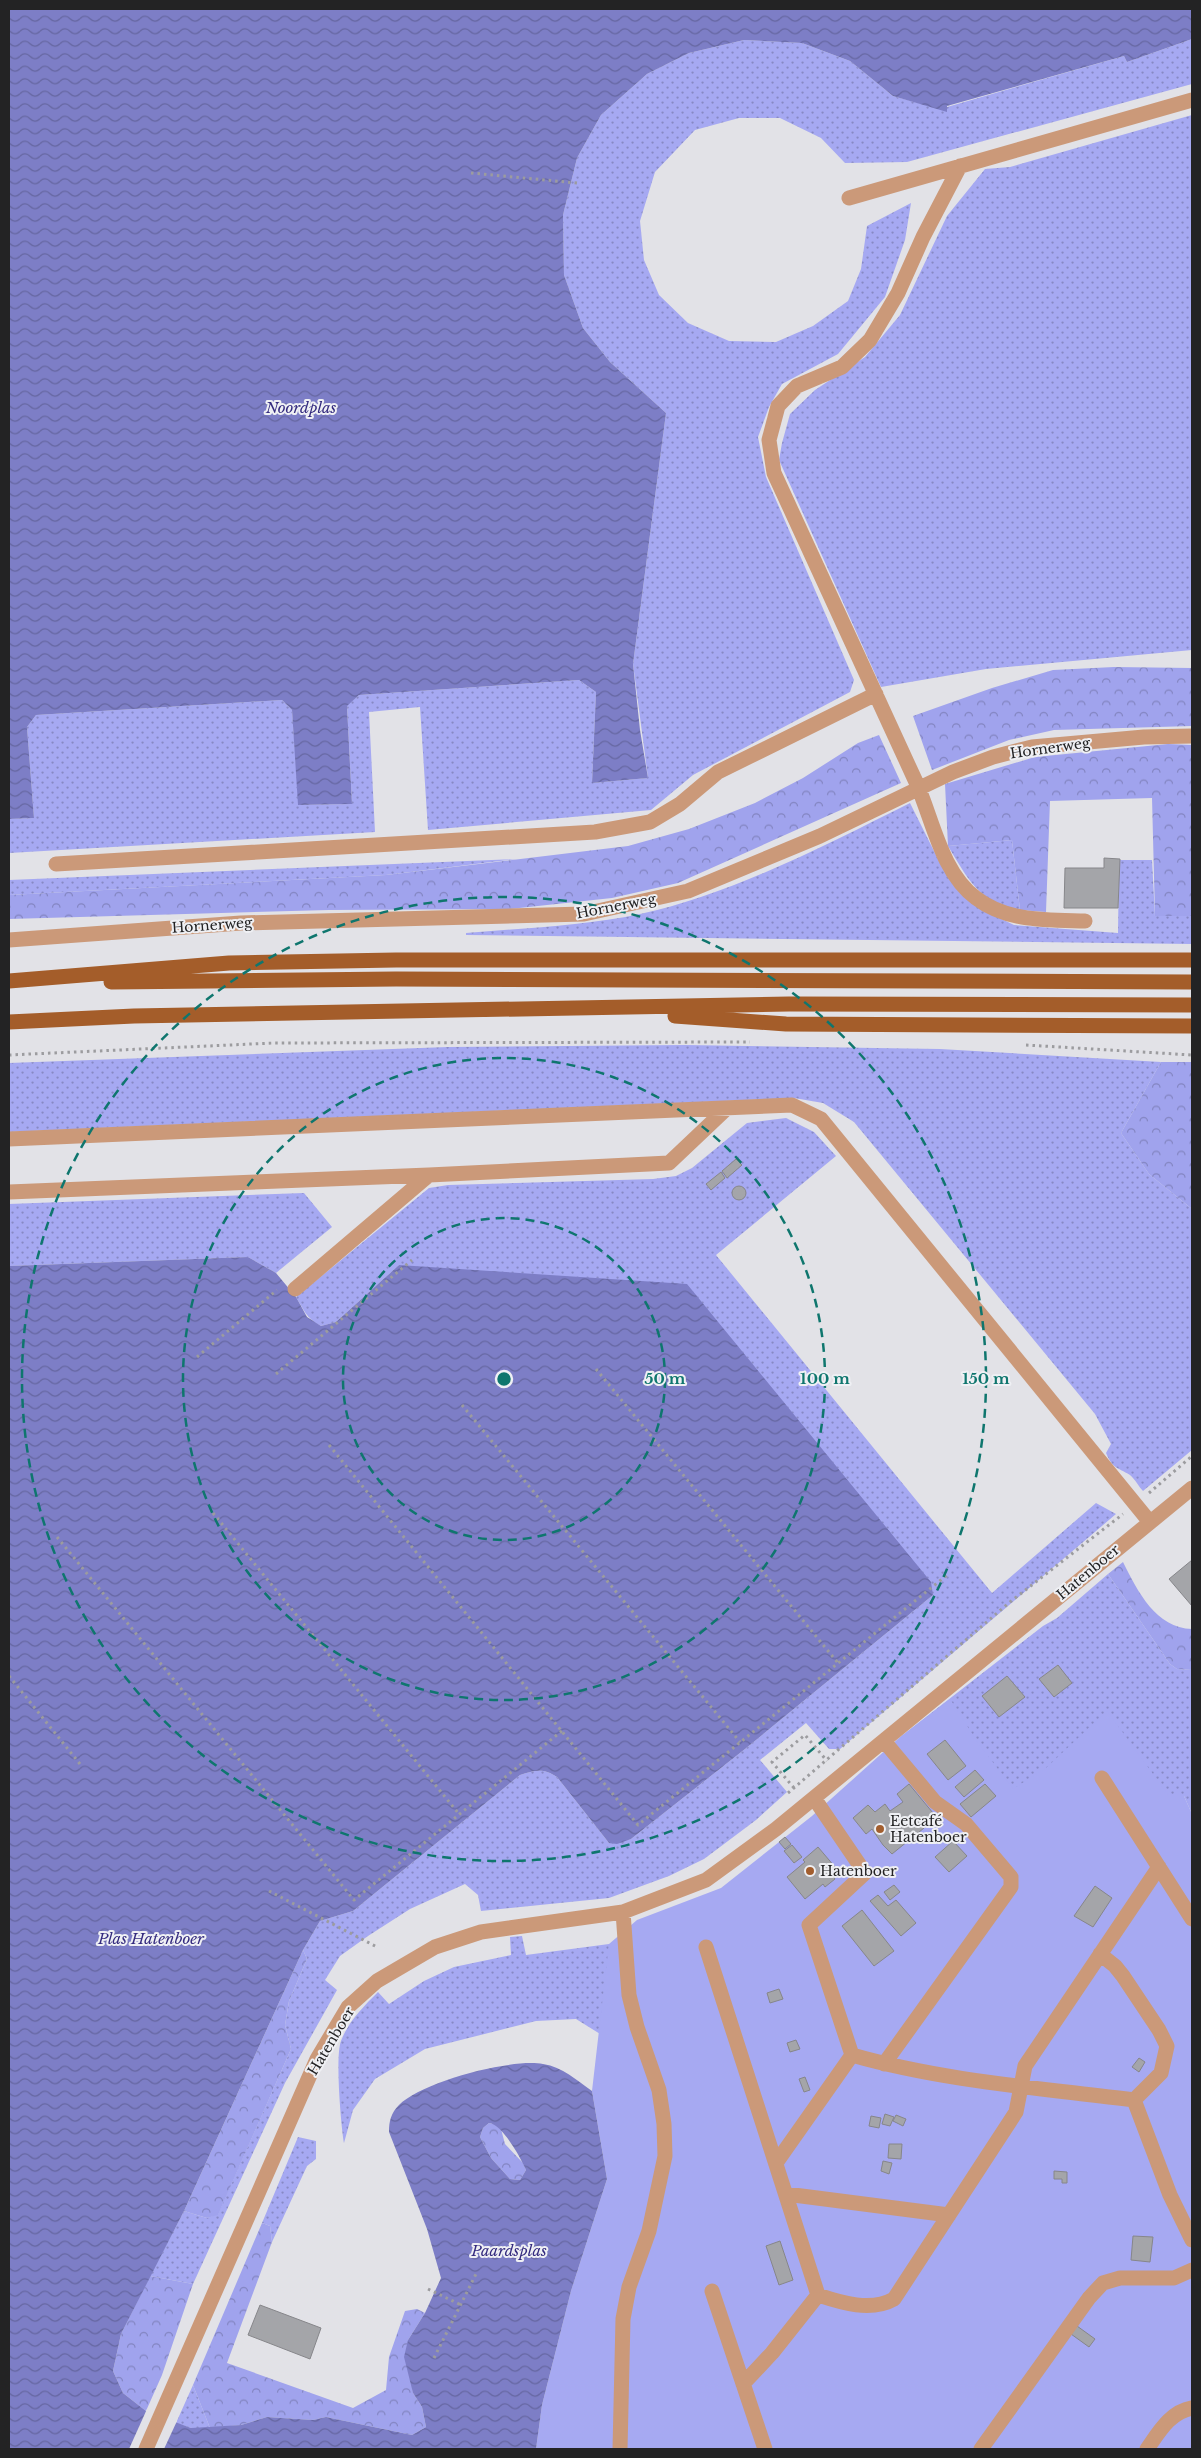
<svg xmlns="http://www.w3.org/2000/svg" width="1201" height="2458" font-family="'Libre Baskerville',serif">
<defs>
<pattern id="grass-dots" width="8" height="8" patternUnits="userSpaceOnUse" patternTransform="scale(1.25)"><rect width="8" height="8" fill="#a6a9f2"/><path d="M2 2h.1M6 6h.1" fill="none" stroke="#8789c4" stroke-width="1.8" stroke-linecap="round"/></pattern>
<pattern id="forest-crowns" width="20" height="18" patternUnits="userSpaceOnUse" patternTransform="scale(1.25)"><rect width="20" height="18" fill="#a0a3ed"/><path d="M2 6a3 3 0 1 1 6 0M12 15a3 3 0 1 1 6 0" fill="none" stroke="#8284c0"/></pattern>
<pattern id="water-waves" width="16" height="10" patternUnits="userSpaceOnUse" patternTransform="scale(1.25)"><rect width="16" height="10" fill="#7d7ec6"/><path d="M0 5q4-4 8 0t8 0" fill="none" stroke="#6667a1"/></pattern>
</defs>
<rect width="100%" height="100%" fill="#e2e2e7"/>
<path fill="url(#grass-dots)" d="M1192 39V84L907 162 845 163 821 138 780 118H739L695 130 655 172 640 221 644 260 659 295 688 323 729 341 776 342 813 326 848 301 861 269 867 226 911 203 905 240 885 297 838 354 782 384 769 407 758 437 766 477 854 680 850 692 693 775 651 810 428 830 420 707 369 712 375 832 9 853V819L34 818 27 727 36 715 282 700 292 710 299 805 352 804 347 705 359 695 579 680 596 692 592 783 648 778 633 664 666 413 610 362 583 328 564 275 563 215 577 158 601 115 647 74 689 53 744 40 802 43 850 61 893 96 947 111V107L1124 56 1127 62Z
M1192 115V650L986 669 881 687 779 460 782 443 790 414 815 390 865 357 900 315 947 216 985 169 1010 167Z
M910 803 941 865 983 910 1014 925 1118 933 1119 860H1152L1155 916H1192V944L466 935V933C524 928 584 926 640 914 730 895 828 844 910 803Z
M1012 840 1020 910C979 903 968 879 948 846Z
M516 859 386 875 9 895V880Z
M685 1045 940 1049 1161 1062 1121 1133 1149 1174 1192 1209V1450L1143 1491C1139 1487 1135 1479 1130 1475 1117 1467 1113 1469 1106 1453L1111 1444 1095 1414 854 1122 823 1103 794 1098 9 1132V1063L448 1047Z
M786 1118 814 1132 836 1156 716 1255 992 1593 1096 1503 1116 1514 840 1749H829L806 1723 760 1760 787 1792 756 1820 704 1859 669 1876 609 1898 481 1911 478 1895 465 1884 410 1909 368 1936 340 1956 325 1980 337 1990 285 2083 193 2284 150 2276 184 2211 207 2218 218 2214 291 2049 285 2025 289 2001 307 1959 303 1950 320 1921 353 1911 520 1775C535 1770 544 1768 557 1777L609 1843 631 1839 745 1749 933 1595 399 1265 336 1322 321 1326C307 1319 303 1309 296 1297L429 1188 448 1185 653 1179 676 1176 692 1168 747 1123Z
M304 1193 332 1227 276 1273 248 1257 9 1266V1204Z
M1108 1574 1170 1664 1177 1669 1192 1670V1814L1184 1796 1145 1868 899 1738 1043 1626 1057 1618Z
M522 1936 526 1955 609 1944 612 1997 605 2037 576 2019 536 2021 425 2049 375 2079 353 2110 344 2143C341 2125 335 2056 341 2041 348 2022 363 2007 378 1992L389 2004 424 1981 454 1967 511 1955 510 1937Z
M298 2137 316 2141V2159L307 2166 272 2242 270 2226 262 2223Z
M193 2385 210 2428H191L176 2423Z"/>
<path fill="url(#forest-crowns)" d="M1114 667 1192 668V726L1054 730 1009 740 932 770 913 716 992 688 1053 670Z
M879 735 901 783 678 883 612 898 510 909 329 910 9 919V895L386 875 628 846 689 829 755 803 803 778 858 743Z
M1168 744 1192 745V916H1155L1152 798 1050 801 1046 912 1020 910 1012 840 948 846 945 784 1035 757Z
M1161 1062H1192V1209L1149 1174 1121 1133Z
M1123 1562C1138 1592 1156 1628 1192 1629V1670L1177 1669 1170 1664 1108 1574Z
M303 1950 307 1959 289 2001 285 2025 291 2049 218 2215 207 2218 184 2211Z
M489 2123 494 2124 501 2129 505 2144 523 2163 526 2170 520 2180 510 2179 491 2158 480 2137 483 2128Z
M262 2223 270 2226 272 2242 227 2363 353 2408 386 2390 389 2357 405 2311 417 2309 425 2313 408 2340 413 2393 422 2407 426 2427 412 2435 326 2417 313 2420 267 2417 241 2425 210 2428 193 2385Z
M150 2276 193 2284 162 2375 146 2411 123 2393 113 2371 121 2334Z"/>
<path fill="#a6a9f2" d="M950 1699 976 1740 1013 1789 1046 1768 1107 1711 1169 1796H1184L1192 1814V2449H536L542 2405 571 2291 607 2179 592 2091 609 1944 637 1920 721 1888 812 1816 899 1738Z"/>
<path fill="url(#water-waves)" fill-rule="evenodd" d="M9 9H1192V39L1127 62 1124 56 947 106V112L893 96 850 61 802 43 744 40 689 53 647 74 601 115 577 158 563 215 564 275 583 328 610 362 666 413 633 664 640 730 648 778 592 783 596 692 579 680 359 695 347 706 352 804 298 805 292 710 282 700 36 715 27 727 34 818 9 819Z
M248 1257 276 1273 296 1297 307 1317 321 1326 336 1322 399 1265 687 1284 931 1582 933 1595 745 1749 631 1839 617 1844 609 1843 557 1777C544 1768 535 1770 520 1775L353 1911 320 1921 303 1950 184 2211 121 2334 113 2371 123 2393 146 2411 191 2428 241 2425 267 2417 313 2420 326 2417 412 2435 426 2427 422 2407 413 2393 404 2357 408 2340 425 2313 441 2278 427 2229 389 2132C389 2121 391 2113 399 2105 421 2082 511 2058 543 2064 563 2067 576 2080 592 2091L607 2179 571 2291 542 2405 536 2449H9V1266ZM489 2123C502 2124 521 2158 526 2170L520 2180 510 2179 491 2158 480 2137 483 2128Z"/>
<path fill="#e2e2e7" d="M147 2409 177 2421 164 2449H129Z"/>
<path fill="#a4a5a9" stroke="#86868a" d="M1104 858 1120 859 1118 908H1064L1065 868H1104Z
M736 1159 742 1165 727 1178 722 1171Z
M721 1172 725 1178 711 1190 706 1184Z
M732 1193a7 7 0 1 1 14 0a7 7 0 1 1-14 0Z
M1192 1560V1606L1169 1579Z
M1058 1665 1072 1683 1054 1697 1039 1679Z
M1007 1676 1025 1697 999 1717 982 1696Z
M945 1740 966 1766 948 1780 927 1754Z
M975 1770 984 1780 964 1797 955 1787Z
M909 1784 933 1813 921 1823 924 1828 892 1854 883 1845 872 1829 866 1834 853 1818 868 1805 875 1812 885 1804 890 1811 903 1802 897 1794Z
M985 1784 996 1796 971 1817 960 1804Z
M785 1837 791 1844 785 1849 779 1842Z
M953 1841 967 1856 949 1872 935 1857Z
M792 1845 802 1857 794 1863 784 1851Z
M818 1847 835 1867 830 1872 835 1879 825 1887 823 1884 805 1899 787 1877 805 1862 803 1860Z
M894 1885 900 1892 890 1900 884 1892Z
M1095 1886 1112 1898 1093 1927 1074 1916Z
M878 1895 888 1906 896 1900 916 1923 901 1936 870 1901Z
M862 1910 894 1951 874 1966 842 1926Z
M779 1989 783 1999 770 2003 767 1993Z
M796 2040 800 2049 790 2052 787 2043Z
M1139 2058 1145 2062 1139 2072 1132 2067Z
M805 2077 810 2090 804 2092 799 2079Z
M885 2114 894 2117 890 2126 882 2124Z
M896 2115 906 2119 903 2126 893 2121Z
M871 2116 881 2118 879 2128 869 2126Z
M889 2144H902L901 2159 888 2158Z
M883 2161 892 2163 889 2174 881 2171Z
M1054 2171 1067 2172V2183H1062V2179H1054Z
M1133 2236 1153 2237 1150 2262 1131 2260Z
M780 2241 793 2280 779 2285 766 2246Z
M260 2305 321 2328 310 2359 248 2335Z
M1077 2326 1095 2339 1089 2347 1071 2334Z"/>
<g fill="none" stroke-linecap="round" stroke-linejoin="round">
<path stroke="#9c9c9f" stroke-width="3" stroke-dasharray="2.5 4" stroke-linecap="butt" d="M471 173 577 183
M1026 1045 1192 1055
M9 1055 274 1043 750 1042
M197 1357 277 1290
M596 1369 838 1663
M276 1374 412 1260
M462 1405 740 1742
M329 1445 638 1825 947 1575
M1149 1493 1192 1456
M213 1513 459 1814
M57 1537 354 1900 563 1730
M9 1676 80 1764
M794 1788 772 1762 805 1735 827 1761
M788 1793 1010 1602 1123 1514
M269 1891 377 1947
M428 2289 461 2305
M434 2358 477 2272"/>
<path stroke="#cb9979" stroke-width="15" d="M960 166 923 237 898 293 870 340 842 367 797 386 778 406 769 440 774 473C821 576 869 679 916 782 933 820 941 872 976 898 1007 922 1048 920 1085 921
M849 198 1192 100
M56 864 595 832 650 822 680 804 718 772 876 694
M9 940 241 923 584 914 688 891 820 836 953 772 993 757 1032 747 1144 737 1192 736
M9 1139 792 1105 821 1119 1149 1521
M9 1192 429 1175 669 1163 726 1109
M295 1289 429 1175
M884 1741 935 1802 966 1824 1011 1877V1887L884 2064
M1102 1778 1192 1919
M814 1798 865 1873 809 1925 852 2055C943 2081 1040 2088 1134 2100L1170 2195 1192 2240
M706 1947 818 2295C842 2303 871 2312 894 2299L1016 2112 1025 2066 1159 1867
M1100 1954 1115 1966 1123 1976 1159 2030 1167 2046 1161 2073 1134 2100
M776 2163 852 2055
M786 2194 949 2215
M712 2291 765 2449
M743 2384 772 2353 818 2295
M146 2449 317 2059 348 2007 377 1981 435 1947 481 1932 623 1912 706 1880 776 1829 1192 1488
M620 2449 623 2319 629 2287 649 2231 665 2156 664 2124 659 2090 637 2027 629 1995 623 1912
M981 2449 1089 2298 1103 2283 1120 2278H1174L1192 2270
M1147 2449C1159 2432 1170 2412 1192 2408"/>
<path stroke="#a45d2a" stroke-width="15" d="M9 981 229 963 396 960H1192
M111 982 396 979 1192 982
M675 1016 786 1024 1192 1026
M9 1022 134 1016 789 1004 1192 1005"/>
</g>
<g fill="none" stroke="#0f766e" stroke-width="2.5" stroke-dasharray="9 6">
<circle cx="504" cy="1379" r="161"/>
<circle cx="504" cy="1379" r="321"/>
<circle cx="504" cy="1379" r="482"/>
</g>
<g fill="#a25e2f" stroke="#eff0f4" stroke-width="2">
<circle cx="880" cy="1829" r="5"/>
<circle cx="810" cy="1871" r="5"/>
</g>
<g text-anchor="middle" stroke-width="4" stroke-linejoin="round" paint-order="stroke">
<g font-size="14" fill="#232324" stroke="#eff0f4">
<text transform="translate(1050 748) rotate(-8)" y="5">Hornerweg</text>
<text transform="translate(616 906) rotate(-11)" y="5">Hornerweg</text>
<text transform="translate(212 925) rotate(-4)" y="5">Hornerweg</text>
<text transform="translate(1088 1572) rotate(-40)" y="5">Hatenboer</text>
<text transform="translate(331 2041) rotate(-59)" y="5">Hatenboer</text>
</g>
<g font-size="14" fill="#232324" stroke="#eff0f4" text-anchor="start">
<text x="890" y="1826">Eetcafé<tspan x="890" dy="16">Hatenboer</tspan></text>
<text x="820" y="1876">Hatenboer</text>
</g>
<g font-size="15" font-style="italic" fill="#342b7f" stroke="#eff0f4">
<text x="301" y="413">Noordplas</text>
<text x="151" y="1944">Plas Hatenboer</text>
<text x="509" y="2256">Paardsplas</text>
</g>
</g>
<circle cx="504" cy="1379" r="8" fill="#0f766e" stroke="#eff0f4" stroke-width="2.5"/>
<g font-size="15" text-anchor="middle" font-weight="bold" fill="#0f766e" stroke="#eff0f4" stroke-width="4" stroke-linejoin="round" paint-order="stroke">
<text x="665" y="1384">50 m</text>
<text x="825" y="1384">100 m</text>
<text x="986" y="1384">150 m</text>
</g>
<rect width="1201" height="2458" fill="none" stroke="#232324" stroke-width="20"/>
</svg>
